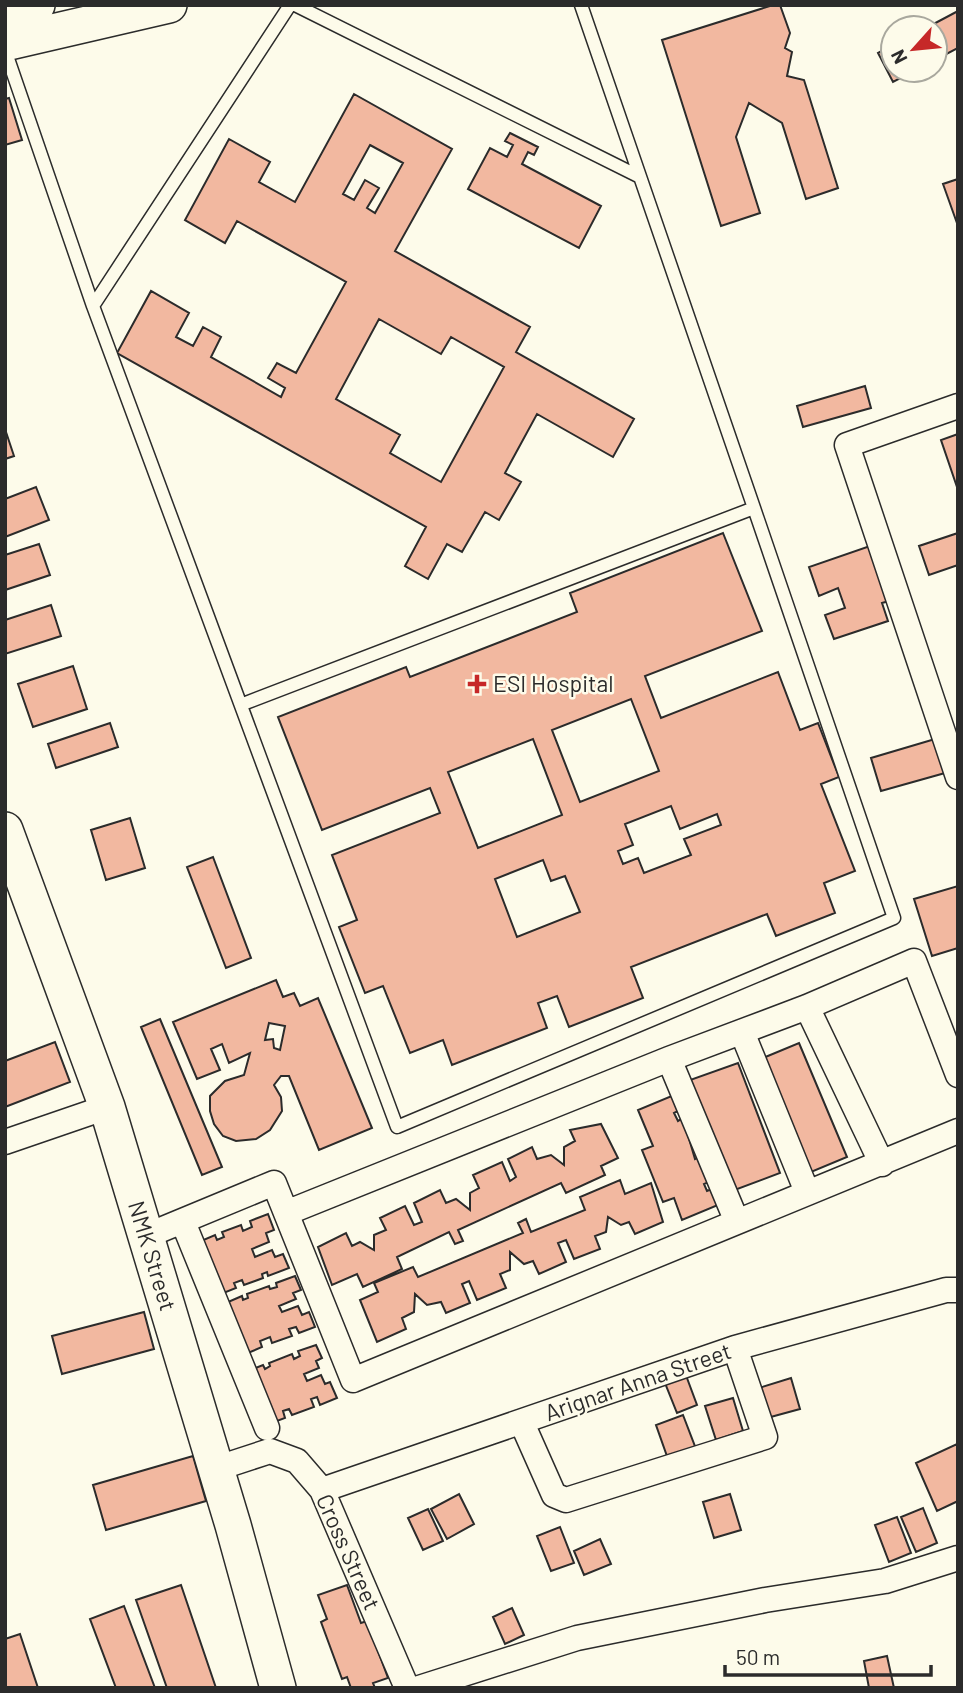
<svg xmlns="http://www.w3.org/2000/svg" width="963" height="1693" font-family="Barlow,sans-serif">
<rect width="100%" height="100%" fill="#fdfbea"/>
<path fill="#f2b8a0" stroke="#2b2b2b" stroke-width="2" fill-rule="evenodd" d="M773 5H780L790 33 785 48 792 52 787 76 804 80 838 188 806 199 782 123 749 103 736 137 760 213 721 226 662 40Z
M958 11V48L935 60V28H926Z
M893 45V70H916L893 82 878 53Z
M354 94 452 149 395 251 530 327 516 352 634 419 613 457 537 414 505 473 521 482 499 520 485 512 462 552 447 544 428 579 405 566 426 527 117 353 151 291 189 313 176 337 193 346 203 327 221 337 211 357 281 397 285 388 268 378 277 363 296 373 346 282 237 221 225 243 185 220 229 139 270 162 259 182 295 202ZM370 145 403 163 375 213 367 208 379 188 365 180 354 200 343 194ZM379 319 441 354 451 337 504 367 441 482 390 453 400 435 336 399Z
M9 98 22 140 5 145V99Z
M510 133 538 147 534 155 528 152 522 164 601 206 579 248 468 189 490 148 507 157 513 145 505 141Z
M958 179V226L943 184Z
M865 386 871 408 803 427 797 406Z
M5 429 14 456 5 459Z
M958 434V490L941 440Z
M36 487 49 520 5 537V499Z
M723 533 762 631 645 676 661 718 778 672 800 730 818 723 839 777 821 784 855 871 824 883 835 913 776 936 767 914 631 967 643 998 569 1027 557 996 538 1003 547 1028 452 1065 443 1040 410 1053 383 986 365 993 339 927 357 920 332 855 440 813 430 788 322 830 278 717 406 667 410 677 577 612 570 593ZM631 699 659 771 580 802 552 730ZM533 739 562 815 478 848 448 772ZM671 806 680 829 717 814 721 825 684 839 691 855 644 873 638 858 623 864 618 851 633 845 625 824ZM543 860 551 881 565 876 580 912 517 937 495 879Z
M958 533V565L929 575 919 546Z
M39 544 50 575 5 590V555Z
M870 546 889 601 882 603 888 621 834 639 825 615 845 608 838 588 819 596 809 567Z
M51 605 61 636 5 654V620Z
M73 666 87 709 33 727 18 684Z
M110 723 118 747 56 768 48 744Z
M935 739 945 773 881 791 871 758Z
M130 818 145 868 106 880 91 830Z
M213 857 251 958 226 968 187 867Z
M958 886V948L932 956 914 899Z
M276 980 283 997 294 993 300 1006 318 998 372 1128 319 1150 289 1076H281L274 1085 281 1097 282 1111 270 1130 256 1139 236 1141 223 1136 214 1124 210 1111V1096L225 1081 244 1075 250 1053 229 1063 222 1044 211 1049 220 1070 197 1079 173 1022ZM269 1023 285 1026 280 1050 274 1048 273 1039 265 1040Z
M160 1019 222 1167 202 1175 141 1027Z
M55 1042 70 1082 5 1107V1061Z
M799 1043 847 1157 811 1172 763 1058Z
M738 1063 780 1173 732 1191 690 1080Z
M674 1095 680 1110 674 1113 678 1121 683 1118 695 1159 699 1157 709 1182 704 1184 707 1191 712 1189 718 1205 682 1220 674 1198 663 1202 642 1150 653 1146 638 1110Z
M601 1124 618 1158 601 1166 605 1175 566 1193 561 1183 458 1230 463 1241 455 1244 449 1232 397 1257 402 1269 363 1287 357 1274 332 1285 318 1247 346 1233 352 1246 360 1242 374 1250V1235L386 1230 380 1218 405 1206 414 1225 422 1222 414 1203 440 1190 446 1203 456 1199 470 1210V1193L479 1188 473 1175 502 1162 510 1181 516 1177 508 1159 532 1147 537 1159 551 1155 564 1165V1147L575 1141 570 1130Z
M620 1180 625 1194 651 1183 663 1222 635 1234 629 1222 621 1225 608 1217 606 1232 595 1236 600 1249 574 1259 566 1240 558 1243 566 1262 539 1274 533 1261 524 1264 510 1252V1270L500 1274 506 1288 477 1300 469 1281 462 1284 470 1303 446 1313 441 1302 427 1305 415 1294 414 1312 402 1318 406 1329 377 1342 360 1300 378 1292 374 1283 413 1267 418 1277 523 1233 518 1223 526 1219 531 1232 585 1210 580 1197Z
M268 1214 274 1230 266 1233 269 1242 252 1249 255 1257 272 1250 275 1257 283 1254 289 1268 268 1276 267 1272 262 1274 263 1278 244 1285 242 1280 234 1283 236 1288 221 1294 201 1241 215 1235 217 1240 224 1237 222 1232 241 1225 243 1231 252 1227 250 1221Z
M295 1276 301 1290 293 1293 296 1299 279 1306 282 1312 298 1306 302 1315 309 1312 315 1327 299 1333 296 1327 289 1329 292 1336 272 1343 270 1337 260 1341 262 1347 248 1353 228 1302 242 1296 243 1300 248 1298 247 1294 269 1286 270 1289 277 1287 276 1283Z
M144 1312 154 1349 62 1374 52 1336Z
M316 1345 322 1358 316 1361 319 1368 304 1374 307 1381 321 1375 325 1384 330 1382 337 1398 320 1405 317 1397 311 1399 314 1407 292 1415 289 1409 283 1411 285 1418 269 1424 248 1371 263 1365 265 1369 270 1366 269 1363 292 1354 294 1359 300 1356 298 1351Z
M684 1370 697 1405 677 1413 663 1378Z
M791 1378 800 1409 767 1418 759 1388Z
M733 1398 743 1431 716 1440 705 1406Z
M683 1415 696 1449 668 1459 656 1425Z
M957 1444 958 1501 937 1511 916 1463Z
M193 1456 206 1501 106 1530 93 1485Z
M459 1494 474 1524 447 1539 431 1509Z
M730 1494 741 1530 714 1538 703 1502Z
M923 1508 937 1543 916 1552 901 1517Z
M428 1509 443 1541 423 1550 408 1518Z
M897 1517 911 1553 889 1562 875 1525Z
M560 1527 574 1563 551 1571 537 1536Z
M600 1539 611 1564 584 1575 574 1551Z
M181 1585 216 1688H167L136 1600Z
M347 1585 361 1623 367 1621 388 1678 373 1683 375 1688H351L347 1677 342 1679 321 1622 327 1619 318 1595Z
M124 1606 155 1688H116L90 1619Z
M512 1608 524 1635 505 1644 493 1617Z
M20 1634 38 1688H5V1639Z
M887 1656 894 1688H869L864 1661Z"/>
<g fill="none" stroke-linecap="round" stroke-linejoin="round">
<defs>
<path id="lane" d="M295 5 638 176
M5 50 93 306 397 1127 894 918 754 508
M93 306 290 5
M243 704 754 508 581 5"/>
<path id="street" d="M958 406 847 445 958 777
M807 1007 882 1164
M742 1032 807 1192
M669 1059 737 1222
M5 1142 107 1107
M286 1213 669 1059 807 1007 914 961 958 1075
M183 1222 267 1428
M146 1236 274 1183 353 1380 958 1131
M522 1423 554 1495 566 1500 765 1437 735 1348
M215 1469 270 1451 297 1461 322 1490 407 1688
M322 1490 735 1348 946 1290H958
M419 1688 577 1638 765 1600 885 1581 958 1558"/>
<path id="secondary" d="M5 14 37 5
M5 43 169 5
M5 830 107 1107 233 1525 278 1688"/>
</defs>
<use href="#lane" stroke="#2b2b2b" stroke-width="15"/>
<use href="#street" stroke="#2b2b2b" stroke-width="27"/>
<use href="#secondary" stroke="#2b2b2b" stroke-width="38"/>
<use href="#lane" stroke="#fdfbea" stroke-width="12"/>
<use href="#street" stroke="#fdfbea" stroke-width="24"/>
<use href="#secondary" stroke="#fdfbea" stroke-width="35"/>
</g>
<path fill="#c62828" stroke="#fdfbea" stroke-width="2.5" d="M473.5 673.5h7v7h7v7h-7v7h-7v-7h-7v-7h7z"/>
<g text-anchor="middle" stroke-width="5" stroke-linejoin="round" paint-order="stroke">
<g font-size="23" fill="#2b2b2b" stroke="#fdfbea" text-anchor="start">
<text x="493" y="692">ESI Hospital</text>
</g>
<g font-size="23" fill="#2b2b2b" stroke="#fdfbea">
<text transform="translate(152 1256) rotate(73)" y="8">NMK Street</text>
<text transform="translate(638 1382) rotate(-19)" y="8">Arignar Anna Street</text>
<text transform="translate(348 1552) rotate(66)" y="8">Cross Street</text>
</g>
</g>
<rect width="963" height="1693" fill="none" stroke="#2b2b2b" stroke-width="14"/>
<g transform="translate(914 49) rotate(243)"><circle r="33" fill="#fdfbea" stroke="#a9a89e" stroke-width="2"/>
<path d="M0-5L12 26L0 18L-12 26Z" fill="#c62828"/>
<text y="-10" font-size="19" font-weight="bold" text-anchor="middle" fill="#2b2b2b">N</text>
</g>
<path d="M725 1665v10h206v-10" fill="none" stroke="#2b2b2b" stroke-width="3.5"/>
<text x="736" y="1665" font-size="21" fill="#2b2b2b" stroke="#fdfbea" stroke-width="5" paint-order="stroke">50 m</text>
</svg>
